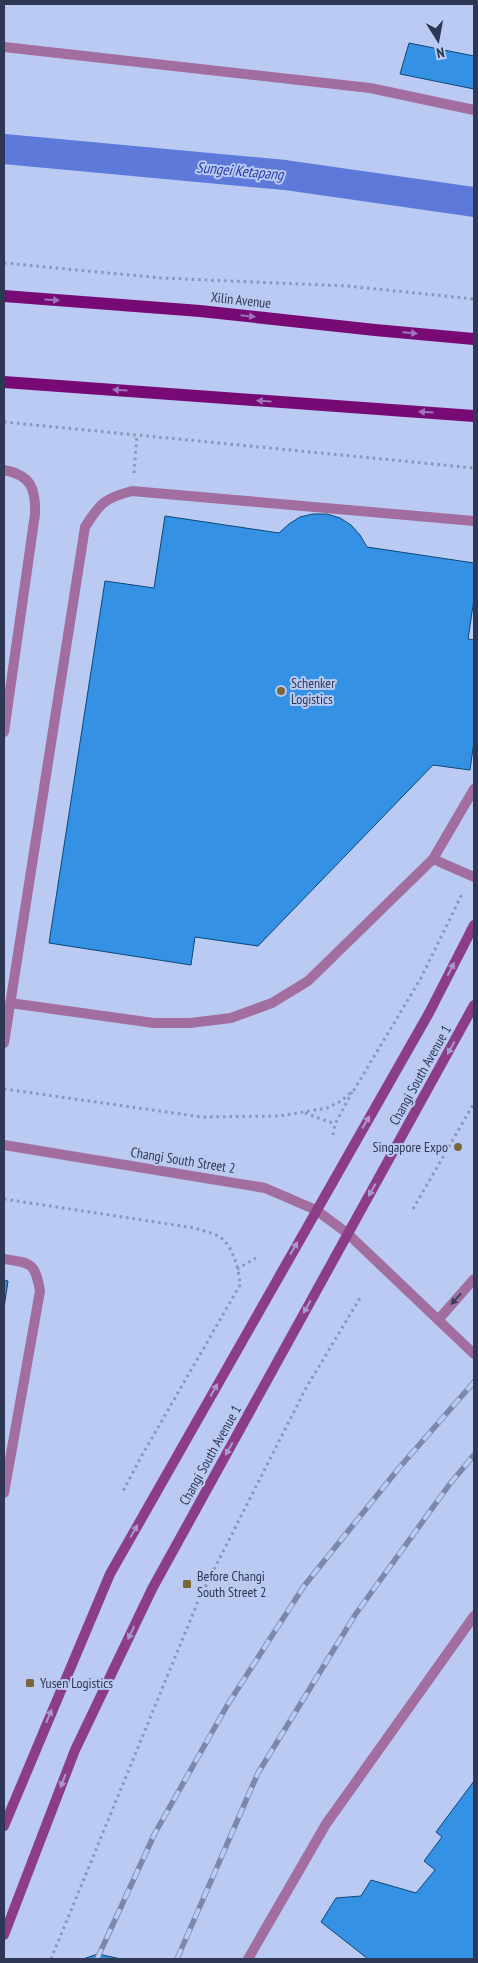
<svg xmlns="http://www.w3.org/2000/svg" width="478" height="1963" font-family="'PT Sans Narrow',sans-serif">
<rect width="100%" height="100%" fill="#bacaf3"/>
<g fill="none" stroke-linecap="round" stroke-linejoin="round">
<path stroke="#5d7ada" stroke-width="30" d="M4 149 285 175 474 202"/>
</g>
<path fill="#3491e3" stroke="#0b4879" d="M409 43 474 56V89L400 74Z
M313 514H327L340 518 351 525 360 535 367 547 474 563V599L468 639 474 640V741L470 770 433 765 258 946 195 937 191 965 49 943 105 581 154 588 165 516 279 533 289 524 300 517Z
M4 1280 8 1281 4 1308Z
M474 1781V1959H368L321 1922 336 1898 361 1896 371 1880 416 1893 435 1870 424 1861 442 1837 436 1832Z
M98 1954 121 1959H126H83Z"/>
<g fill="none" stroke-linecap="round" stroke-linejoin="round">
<path stroke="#8896ba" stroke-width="3" stroke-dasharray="2.5 4" stroke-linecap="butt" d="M4 263 161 278 347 286 474 299
M4 422 474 468
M134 473 137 435
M4 1089 202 1117 279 1116 327 1108 341 1101 354 1090 421 978 462 894
M305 1113 335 1124
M333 1135 335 1124 352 1092
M4 1199 195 1228C203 1231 211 1232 218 1236 233 1244 239 1269 240 1285L141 1457 122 1493
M413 1209 474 1103
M237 1269 256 1258
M51 1959 199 1599 306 1388 360 1298"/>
<path stroke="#a26e9f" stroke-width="10" d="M4 47 370 88 474 110
M4 470C31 475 36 489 35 514L4 732
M433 859 474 877
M10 1003 154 1023H190L231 1018 272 1003 308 981 433 859 474 789
M4 1043 85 527C100 503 105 498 132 491L474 521
M347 1233 474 1354
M4 1259C31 1263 35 1262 40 1291L4 1493
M438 1320 474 1279
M248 1959 326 1824 474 1616"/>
<path stroke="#a26e9f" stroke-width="10" d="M4 1145 265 1188 316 1210 347 1233"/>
<path stroke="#8b3d88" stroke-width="10" d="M4 1826 110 1574 429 1013 474 925
M4 1935 75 1750 152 1589 474 1005"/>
<path stroke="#780a76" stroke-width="12" d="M4 296 200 311 375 330 474 339
M4 382 474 416"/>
<defs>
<path id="rail" d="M97 1959 155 1833 228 1704 304 1586 399 1468 474 1382
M177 1959 258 1773 355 1615 449 1485 474 1455"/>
</defs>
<use href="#rail" stroke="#7b88ab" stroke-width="5.5"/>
<use href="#rail" stroke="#bacaf3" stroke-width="4" stroke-dasharray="11" stroke-linecap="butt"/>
</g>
<defs><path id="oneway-solid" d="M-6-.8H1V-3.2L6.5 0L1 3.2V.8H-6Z" transform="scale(1.25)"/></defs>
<g fill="#9c74bb">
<use href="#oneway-solid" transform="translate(52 300) rotate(4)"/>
<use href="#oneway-solid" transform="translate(248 316) rotate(6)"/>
<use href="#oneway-solid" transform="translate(410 333) rotate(5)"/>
<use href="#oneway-solid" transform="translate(120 390) rotate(-176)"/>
<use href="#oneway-solid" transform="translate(264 401) rotate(-176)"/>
<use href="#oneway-solid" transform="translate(426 412) rotate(-176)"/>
</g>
<g fill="#aa99ce">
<use href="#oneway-solid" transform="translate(451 969) rotate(-63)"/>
<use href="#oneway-solid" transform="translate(451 1048) rotate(119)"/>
<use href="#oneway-solid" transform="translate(366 1122) rotate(-60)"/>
<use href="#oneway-solid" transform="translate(372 1190) rotate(119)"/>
<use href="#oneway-solid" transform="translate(294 1248) rotate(-60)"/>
<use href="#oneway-solid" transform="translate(307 1307) rotate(119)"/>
<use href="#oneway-solid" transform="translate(214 1390) rotate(-61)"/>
<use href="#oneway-solid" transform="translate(229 1449) rotate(119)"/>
<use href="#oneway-solid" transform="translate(134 1531) rotate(-61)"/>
<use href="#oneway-solid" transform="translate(131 1633) rotate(116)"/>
<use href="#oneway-solid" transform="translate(49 1716) rotate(-67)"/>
<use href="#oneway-solid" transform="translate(63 1781) rotate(111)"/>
</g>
<use fill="#3a3d5c" href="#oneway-solid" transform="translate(456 1299) rotate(132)"/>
<g fill="#7a6735" stroke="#bacaf3" stroke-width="2">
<circle cx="281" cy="691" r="5"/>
<circle cx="458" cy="1147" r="5"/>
<rect x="182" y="1579" width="10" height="10" rx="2.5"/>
<rect x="25" y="1678" width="10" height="10" rx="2.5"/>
</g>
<g text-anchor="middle" stroke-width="4" stroke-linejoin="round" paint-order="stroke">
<g font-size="14" fill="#2e3854" stroke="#bacaf3">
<text transform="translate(241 300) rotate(6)" y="5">Xilin Avenue</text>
<text transform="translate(420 1075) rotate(-61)" y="5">Changi South Avenue 1</text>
<text transform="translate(183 1160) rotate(9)" y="5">Changi South Street 2</text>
<text transform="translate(210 1455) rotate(-61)" y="5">Changi South Avenue 1</text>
</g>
<g font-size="14" fill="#2e3854" stroke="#bacaf3" text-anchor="start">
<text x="291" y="688">Schenker<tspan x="291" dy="16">Logistics</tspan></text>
<text x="448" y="1152" text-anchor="end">Singapore Expo</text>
<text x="197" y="1581">Before Changi<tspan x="197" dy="16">South Street 2</tspan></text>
<text x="40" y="1688">Yusen Logistics</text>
</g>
<g font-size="15" font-style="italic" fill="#2539a9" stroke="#bacaf3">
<text transform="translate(240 171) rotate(5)" y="5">Sungei Ketapang</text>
</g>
</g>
<rect width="478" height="1963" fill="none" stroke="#2e3854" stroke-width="10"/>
<g transform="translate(438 40) rotate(169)" stroke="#bacaf3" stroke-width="4" paint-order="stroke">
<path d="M0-4L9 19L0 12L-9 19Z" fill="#2e3854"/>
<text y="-8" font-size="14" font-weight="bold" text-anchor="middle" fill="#2e3854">N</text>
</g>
</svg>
